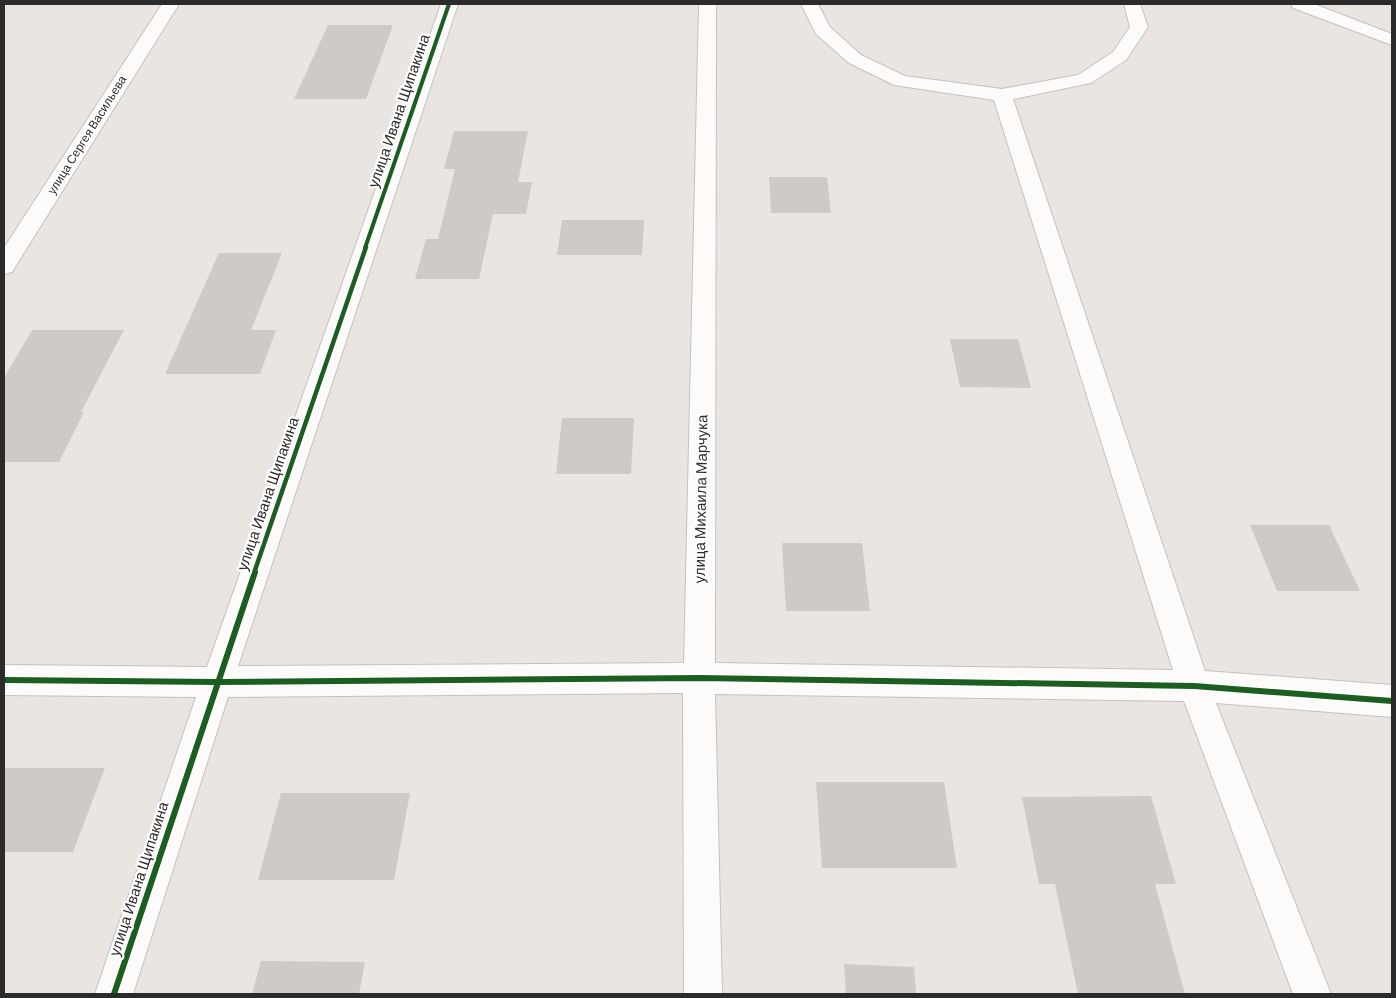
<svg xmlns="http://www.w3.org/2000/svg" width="1396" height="998" font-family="Barlow,sans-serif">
<rect width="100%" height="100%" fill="#eae5e0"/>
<path fill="#cecbc7" d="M328 25H393L366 99H294Z
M454 131H528L518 182H532L526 214H493L479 279H415L426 239H438L455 169H444Z
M769 177H827L831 213H771Z
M562 220H644L642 255H557Z
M219 253H282L251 330H276L260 374H165Z
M32 330H124L81 412H84L59 462H4V378Z
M950 339H1018L1031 388 960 387Z
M562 418H634L631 474H556Z
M1250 525H1329L1360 591H1277Z
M782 543H862L870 611H786Z
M4 768H105L73 852H4Z
M816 782H944L957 868H822Z
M281 793H410L394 880H258Z
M1151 796 1176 884H1155L1185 994H1078L1055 884H1039L1022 797Z
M261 961 365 962 359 994H252Z
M844 964 914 967 916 994H846Z"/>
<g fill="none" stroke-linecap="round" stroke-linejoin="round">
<defs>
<path id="street" d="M162 4H179L12 272 4 274V248Z
M441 4H458L238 666 684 663 699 4H716L715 663 1173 670 994 100 894 85 849 63 816 34 801 4H818L830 27 861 55 905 76 1002 89 1078 75 1113 52 1130 27 1124 4H1140L1148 27 1126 60 1091 83 1013 99 1205 671 1392 685V717L1216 703 1331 994H1293L1184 701 715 694 722 994H684L683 693 228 697 133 994H95L196 697 4 695V665L207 667Z
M1291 4H1314L1392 34V45L1293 8Z"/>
</defs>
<use href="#street" stroke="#c3c1c2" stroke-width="2"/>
<use href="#street" fill="#fcfbfa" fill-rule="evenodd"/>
<defs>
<path id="cycleway-far2" d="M365 248 449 4"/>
<path id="cycleway-far1" d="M254 573 366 247"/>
<path id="cycleway" d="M4 680 217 682 699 678 1194 686 1392 701
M114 994 255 572"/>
</defs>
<use href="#cycleway-far2" stroke="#fff" stroke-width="6"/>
<use href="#cycleway-far1" stroke="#fff" stroke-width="8"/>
<use href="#cycleway" stroke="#fff" stroke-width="9"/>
<use href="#cycleway-far2" stroke="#1b5e20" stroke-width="4"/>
<use href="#cycleway-far1" stroke="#1b5e20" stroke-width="4.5"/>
<use href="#cycleway" stroke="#1b5e20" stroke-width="6"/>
</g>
<g text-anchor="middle" stroke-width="4.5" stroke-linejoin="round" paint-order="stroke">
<g font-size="12" fill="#2b2b2b" stroke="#fff">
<text transform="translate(87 135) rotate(-58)" y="4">улица Сергея Васильева</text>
</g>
<g font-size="15" fill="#2b2b2b" stroke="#fff">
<text transform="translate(399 111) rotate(-71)" y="5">улица Ивана Щипакина</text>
<text transform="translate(268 494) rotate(-71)" y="5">улица Ивана Щипакина</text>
<text transform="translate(701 499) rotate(-89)" y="5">улица Михаила Марчука</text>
<text transform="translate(139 879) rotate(-72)" y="5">улица Ивана Щипакина</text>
</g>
</g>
<rect width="1396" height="998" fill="none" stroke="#2b2b2b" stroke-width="10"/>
</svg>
